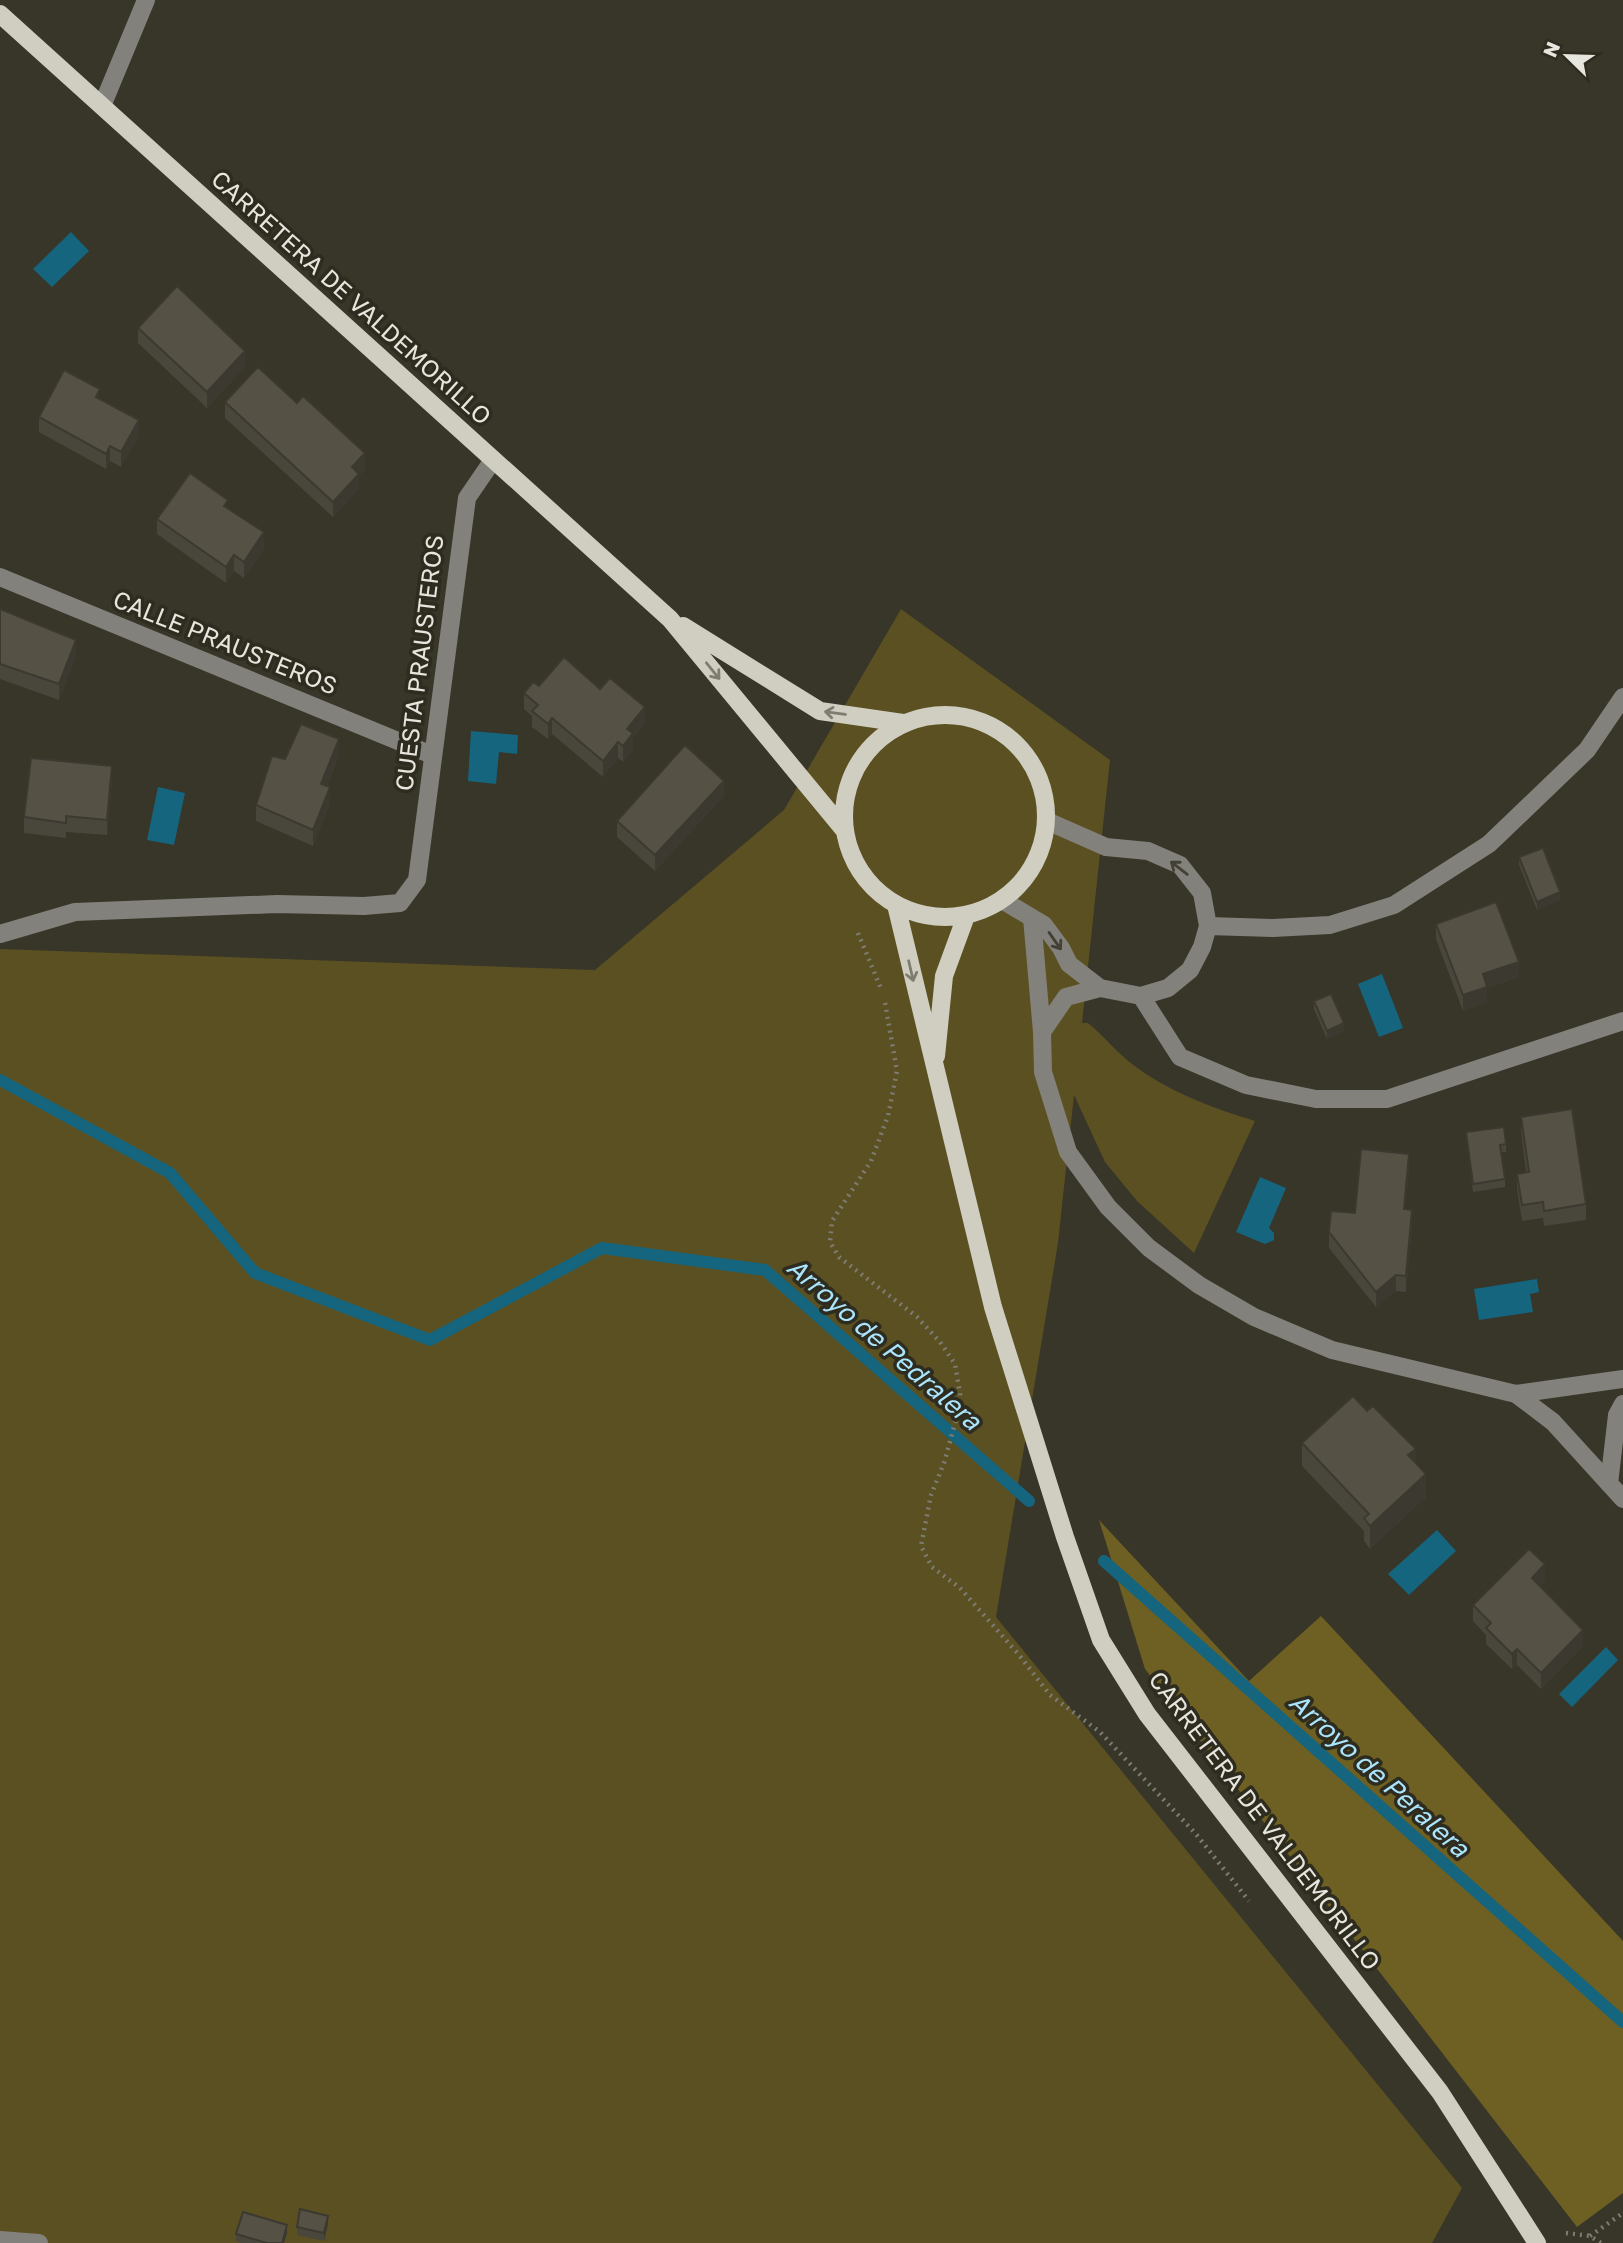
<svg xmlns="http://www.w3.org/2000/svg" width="1623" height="2243" font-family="'Golos Text',sans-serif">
<rect width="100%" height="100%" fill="#383529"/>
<path fill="#5a5022" d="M901 609 1110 760 1082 1023H1088C1104 1036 1116 1052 1132 1064 1169 1092 1210 1107 1255 1121L1194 1253 1137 1201 1105 1162 1074 1095 1058 1243 996 1617 1462 2188 1432 2243H0V949L595 970 784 810Z"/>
<path fill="#6e6023" d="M1099 1520 1249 1681 1321 1616 1623 1941V2193L1577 2227 1145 1669Z"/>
<path fill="#15657e" d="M71 232 89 251 52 287 33 269Z
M471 731 518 735 517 754 499 752 496 784 468 781Z
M158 787 185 793 174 845 147 840Z
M1382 974 1403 1028 1379 1037 1358 984Z
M1260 1177 1286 1188 1269 1228 1274 1233V1240L1265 1244 1236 1232Z
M1537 1279 1539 1292 1530 1294 1533 1312 1479 1320 1474 1289Z
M1437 1530 1456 1551 1409 1595 1388 1574Z
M1606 1647 1618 1660 1572 1707 1559 1694Z"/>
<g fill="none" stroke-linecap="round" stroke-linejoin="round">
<path stroke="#15657e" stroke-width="12" d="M0 1080 170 1173 255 1273 430 1340 602 1248 765 1270 1029 1501
M1104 1561 1623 2022"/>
<path stroke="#7e7c72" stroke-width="4.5" stroke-dasharray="2 5" stroke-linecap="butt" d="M858 933 882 991
M885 1003 897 1071 888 1116 871 1161 832 1221 830 1242 839 1257 917 1317 940 1342 955 1364 960 1394 959 1409 944 1463 931 1495 921 1546 932 1567 960 1588 1019 1655 1050 1695 1100 1732 1196 1834 1249 1901
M1566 2233 1590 2236 1601 2243
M1590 2236 1623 2213"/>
<path stroke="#83817b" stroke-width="18" d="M102 106 146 0
M0 577 432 755
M1002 900 1044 925 1061 948 1069 964 1100 988 1141 996 1168 988 1190 970 1202 947 1208 926 1202 893 1180 865 1148 851 1106 847 1047 821
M1032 918 1042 1032 1043 1072 1068 1152 1108 1207 1149 1248 1199 1285 1254 1317 1332 1350 1516 1394 1623 1379
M1208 926 1273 928 1330 925 1394 905 1489 844 1587 750 1623 697
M0 934 75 912 277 904 364 906 400 903 417 880 467 498 493 460
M1141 996 1180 1057 1246 1085 1316 1099H1387L1623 1021
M1042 1032 1066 997 1100 988
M1516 1394 1553 1422 1623 1499
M1609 1484 1617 1415 1623 1404
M0 2240 39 2243"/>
<path stroke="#d0cec1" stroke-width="18" d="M0 14 670 619 845 831
M683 626 820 711 903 723
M844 816a101 101 0 1 1 202 0a101 101 0 1 1-202 0Z
M896 905 993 1307 1065 1537 1101 1640 1147 1714 1440 2092 1537 2243
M936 1056 944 976 966 916"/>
</g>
<path fill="#49473b" d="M138 328 245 367 207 408 138 343Z
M100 399 139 436 121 467 110 461 106 469 39 432V417Z
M225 402 365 469 359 476V489L333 517 225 418Z
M228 508 264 548 244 578 234 571 226 583 157 534V519Z
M0 609 76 656 59 700 0 679Z
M539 686 600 689 645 723 633 738V749L623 762 618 758 603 777 552 734 548 739 532 727V716L524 709V693Z
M339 755 327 786 330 803 313 846 256 821V805L285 759Z
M112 781 107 835 66 832V838L24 833V817Z
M724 796 655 871 617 837V821Z
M1519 857 1560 900 1537 910 1519 865Z
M1436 924 1519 977 1487 988V1002L1463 1011 1436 939Z
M1314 1001 1344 1031 1327 1039 1314 1009Z
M1521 1117 1586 1204V1220L1544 1226 1543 1218 1522 1221 1517 1189V1174L1526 1172 1521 1132Z
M1466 1132 1506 1144V1152H1501L1505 1179V1187L1473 1192Z
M1409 1169 1405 1209 1412 1226 1406 1292 1396 1291 1376 1307 1329 1248V1232L1355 1213Z
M1302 1443 1416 1463 1426 1497 1370 1549 1364 1541V1531L1302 1466Z
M1545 1580 1539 1586 1583 1646 1541 1689 1517 1665 1512 1669 1486 1644V1635L1473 1621V1605Z
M328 2224 324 2241 297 2235V2227Z
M287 2233 284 2243H241L236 2241V2234Z"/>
<path fill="#3c3930" d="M245 351V367L207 408V392Z
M139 420V436L121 467V452Z
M110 446V461L106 469V454Z
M365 453V469L359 476V489L333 517V502L352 467Z
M264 532V548L244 578V562Z
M234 555V571L226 583V567Z
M76 640V656L59 700V684Z
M645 707V723L633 738V749L623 762V746L627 729Z
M552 718V734L548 739V724Z
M339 739V755L321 800V784Z
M618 742V758L603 777V761Z
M112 766V781L107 835V820Z
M724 781V796L655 871V855Z
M330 787V803L313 846V830Z
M1560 892V900L1537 910V902Z
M1519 962V977L1487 988V1002L1463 1011V995L1483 974Z
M1344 1023V1031L1327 1039V1031Z
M1409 1154V1169L1404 1225V1209Z
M1412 1210V1226L1406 1292V1276Z
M1396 1275V1291L1376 1307V1292Z
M1416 1449V1472L1408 1455Z
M1426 1474V1497L1370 1549V1526Z
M1545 1564V1580L1532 1594V1578Z
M1583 1630V1646L1541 1689V1673Z
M1517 1649V1665L1512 1669V1654Z
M328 2216V2224L324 2241V2233Z
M287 2225V2233L284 2243H282Z"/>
<path fill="#555245" stroke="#3c3930" stroke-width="2" d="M177 286 245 351 207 392 138 328Z
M258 367 297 403 303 396 365 453 352 467 359 474 333 502 225 402Z
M64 370 100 389 96 397 139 420 121 452 110 446 106 454 39 417Z
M190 473 228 500 224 506 264 532 244 562 234 555 226 567 157 519Z
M0 609 76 640 59 684 0 664Z
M564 657 600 689 610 678 645 707 627 729 633 733 623 746 618 742 603 761 552 718 548 724 532 711 538 705 524 693 533 682 539 686Z
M301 724 339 739 321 784 330 787 313 830 256 805 272 756 285 759Z
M685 745 724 781 655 855 617 821Z
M31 758 112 766 107 820 66 816V823L24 817Z
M1543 848 1560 892 1537 902 1519 857Z
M1496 902 1519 962 1483 974 1487 987 1463 995 1436 924Z
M1331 994 1344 1023 1327 1031 1314 1001Z
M1572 1109 1586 1204 1544 1211 1543 1202 1522 1205 1517 1174 1529 1172 1521 1117Z
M1504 1127 1506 1144 1500 1145 1505 1179 1473 1184 1466 1132Z
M1361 1149 1409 1154 1404 1209 1412 1210 1406 1276 1396 1275 1376 1292 1329 1232 1331 1211 1355 1213Z
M1353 1396 1367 1411 1373 1406 1416 1449 1408 1455 1426 1474 1370 1526 1364 1518 1369 1514 1302 1443Z
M1529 1549 1545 1564 1532 1578 1583 1630 1541 1673 1517 1649 1512 1654 1486 1628 1491 1623 1473 1605Z
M300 2209 328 2216 324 2233 297 2227Z
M243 2212 287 2225 282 2243H267L236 2234Z"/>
<defs><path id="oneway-shaft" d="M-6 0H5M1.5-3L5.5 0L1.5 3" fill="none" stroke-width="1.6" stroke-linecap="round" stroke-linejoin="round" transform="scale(1.75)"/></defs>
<g stroke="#7f7c70">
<use href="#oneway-shaft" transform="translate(713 671) rotate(51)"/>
<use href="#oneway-shaft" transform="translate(835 713) rotate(-172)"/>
<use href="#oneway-shaft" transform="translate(911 971) rotate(77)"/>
</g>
<g stroke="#434036">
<use href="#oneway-shaft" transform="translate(1179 868) rotate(-142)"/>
<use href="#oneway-shaft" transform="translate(1055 941) rotate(55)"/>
</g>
<g text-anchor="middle" stroke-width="7" stroke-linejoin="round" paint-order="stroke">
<g font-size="24" fill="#e7e6de" stroke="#2e2b1f">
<text transform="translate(351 298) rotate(42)" y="8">CARRETERA DE VALDEMORILLO</text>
<text transform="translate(225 643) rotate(22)" y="8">CALLE PRAUSTEROS</text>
<text transform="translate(420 663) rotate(-83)" y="8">CUESTA PRAUSTEROS</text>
<text transform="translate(1264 1821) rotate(53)" y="8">CARRETERA DE VALDEMORILLO</text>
</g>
<g font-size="26" font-style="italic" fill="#abe5fd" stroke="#2e2b1f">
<text transform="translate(884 1344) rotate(41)" y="9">Arroyo de Pedralera</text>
<text transform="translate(1379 1775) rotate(42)" y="9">Arroyo de Peralera</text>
</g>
</g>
<g transform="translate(1567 56) rotate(293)" stroke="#2e2b1f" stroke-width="5" paint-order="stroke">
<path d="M0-5L12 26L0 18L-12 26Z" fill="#e7e6de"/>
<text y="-10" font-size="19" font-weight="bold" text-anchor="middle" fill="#e7e6de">N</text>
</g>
</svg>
